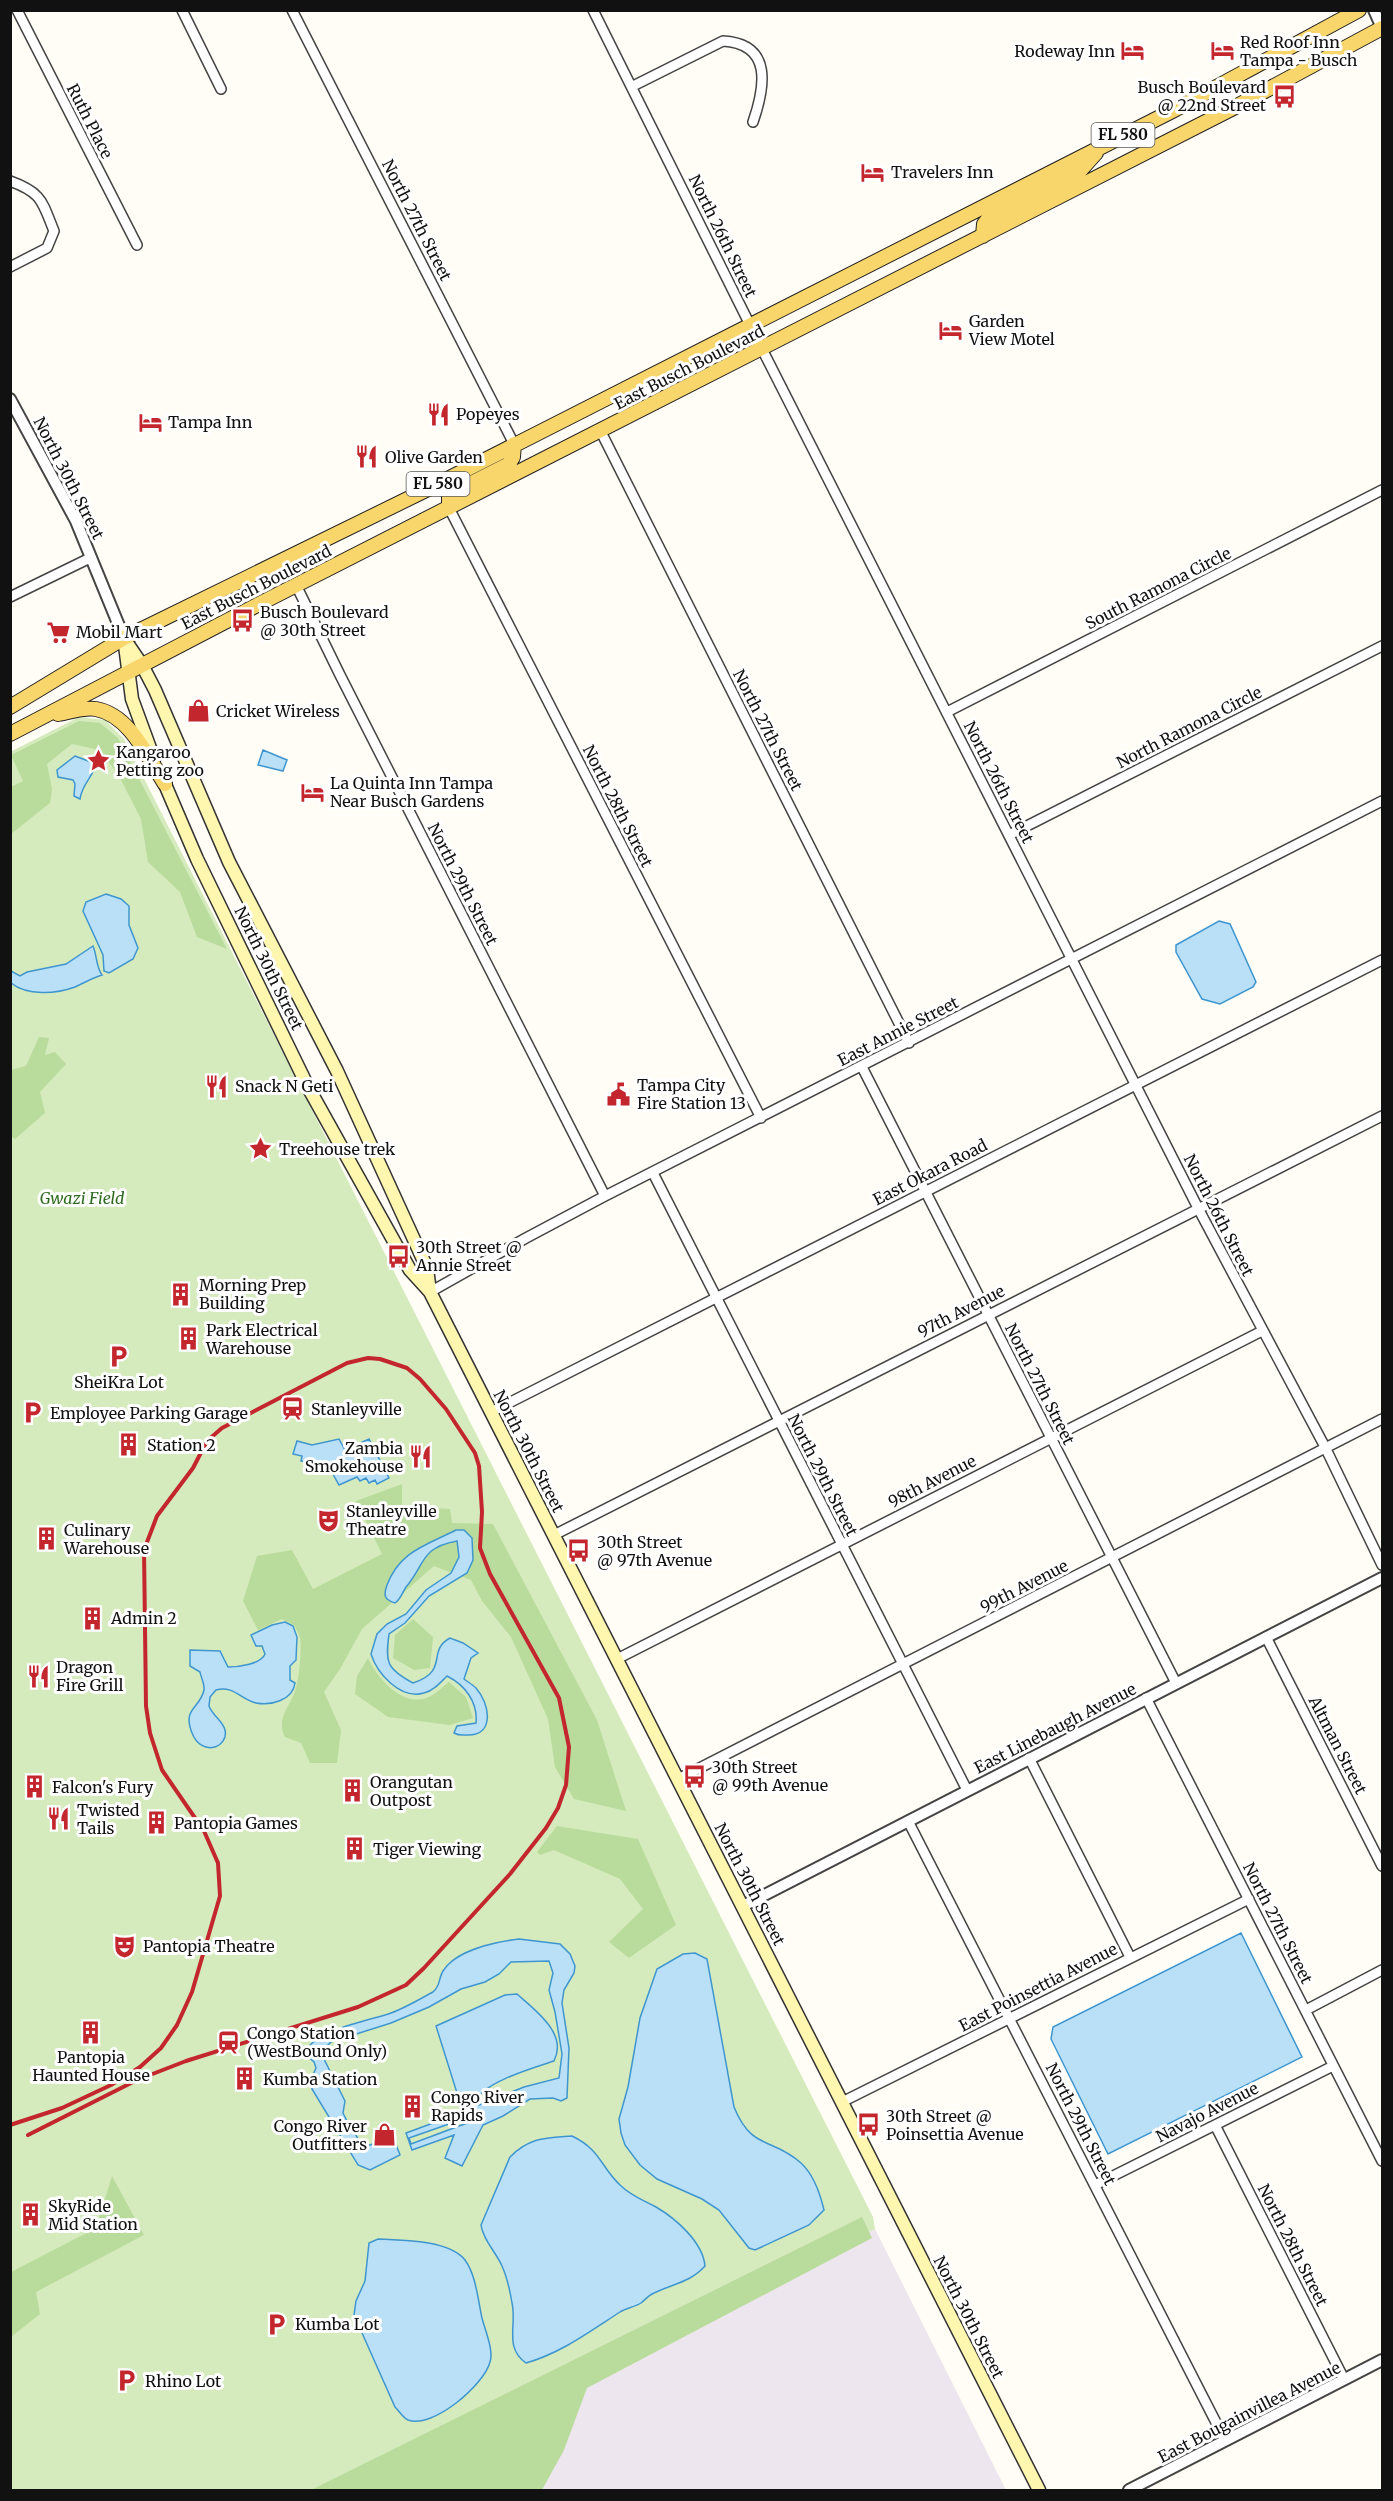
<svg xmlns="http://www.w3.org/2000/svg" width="1393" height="2501" font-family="Merriweather,serif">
<rect width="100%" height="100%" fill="#fffdf5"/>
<path fill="#eee6ef" d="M875 2229 1006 2490H360L461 2438Z"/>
<path fill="#d5ebbd" d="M79 717 105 720 124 739 873 2217 875 2229 360 2490H11L10 752Z"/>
<path fill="#b9dc9c" d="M79 721 100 723 118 738 227 949 197 937 180 892 148 862 141 819 119 776 100 750 72 744 47 764 52 789 50 803 11 834V787L23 781 11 755Z
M39 1037 49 1038 45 1055 55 1052 66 1064 40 1092 45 1113 15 1139 11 1136V1070L26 1066Z
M402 1484V1506L450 1509 452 1523 493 1524 597 1720 626 1811 574 1799 555 1767 548 1719 511 1637 482 1601 471 1580 434 1566 362 1629 340 1669 324 1692 341 1730 337 1763H310L301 1743 285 1737C276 1721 288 1708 294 1694 299 1683 302 1649 300 1638 299 1634 296 1629 294 1625L282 1619 258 1630 243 1601 257 1556 292 1550 313 1589 382 1554 356 1501Z
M413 1619 433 1637 430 1668 414 1670 393 1658 395 1635Z
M368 1658C378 1679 404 1710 431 1696 437 1693 443 1686 449 1682L466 1697 473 1718 450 1725 388 1717 355 1694 357 1676Z
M557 1826 638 1839 676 1925 629 1958 609 1942 643 1909 620 1879 554 1850 540 1855 537 1852Z
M112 2176 144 2235 36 2292 40 2314 11 2337V2272L96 2228Z
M862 2217 872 2238 587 2388 564 2450 542 2490H311Z"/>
<path fill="#b9e0f7" stroke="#3f96cf" stroke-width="1.5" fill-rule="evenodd" d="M263 750 287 760 283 771 258 765Z
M75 756 96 764C93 777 82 784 80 799L74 796 75 784 73 780 58 777 57 770Z
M106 894 121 899 129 906V925L138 948 133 959 109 973 104 971 103 955 83 911 86 902Z
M1219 921 1230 924 1256 982 1253 987 1220 1004 1202 999 1176 952V945Z
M93 946C97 955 96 967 102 975 92 978 84 983 75 987 56 994 27 996 11 983V971L20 976 27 972 66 964Z
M339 1439 345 1450 369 1439 389 1478 377 1484 375 1480 369 1483 366 1478 360 1481 357 1477 339 1485 329 1467 301 1461 302 1456 293 1454 297 1441 312 1445Z
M456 1530H464L472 1538 473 1560 467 1573 429 1596 405 1623 389 1634C385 1663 387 1669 413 1683 450 1671 426 1651 450 1638L463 1643 478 1653 471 1658 464 1679C468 1682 473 1685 476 1688 490 1704 495 1735 468 1735 462 1735 459 1736 454 1733L457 1726 476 1723C478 1702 465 1685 447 1676 440 1683 433 1691 424 1693 400 1700 377 1673 371 1654L377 1634 387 1624 406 1614 426 1590 451 1573 459 1557 457 1541C420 1548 426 1563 406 1587 402 1593 401 1599 395 1603 385 1600 383 1596 387 1585 400 1551 425 1546 456 1530Z
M285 1622 293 1626 297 1637 296 1660 290 1666V1680L295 1683C293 1700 271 1706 256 1703 241 1700 234 1685 216 1690L210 1697 209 1706C212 1715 223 1721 225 1730 229 1747 202 1758 192 1733 182 1708 200 1709 204 1690 205 1684 201 1678 200 1672L190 1666V1650L220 1651 228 1667C239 1667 261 1664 265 1654L262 1646H256L251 1635 272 1625Z
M1241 1933 1302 2057 1108 2154 1051 2039 1053 2027Z
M519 1939 560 1944 570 1954 575 1966 574 1973 564 1990 562 2003 569 2048 567 2098 561 2101 553 2098 530 2099 503 2116 483 2125 462 2166 445 2158 454 2135 412 2150 406 2133 463 2112 436 2026 505 1995 517 1994C536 2011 568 2034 554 2061 536 2067 483 2082 476 2101L479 2105 524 2087 559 2078 562 2054 555 2012 549 1990 553 1973 549 1961 511 1962 499 1974 485 1982 461 1989 429 2007 391 2023 331 2042 323 2050V2057L345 2101 343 2113 347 2121 362 2145 367 2146 393 2137 400 2155 370 2170 358 2165 312 2089V2077L316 2068 314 2062 306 2055C306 2031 373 2020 391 2013 405 2008 420 1999 433 1992 441 1985 438 1979 443 1971 456 1950 496 1942 519 1939ZM466 2118 470 2119 467 2123 411 2144 409 2138Z
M695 1953 707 1959 734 2107C752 2151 772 2137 801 2163 814 2175 820 2193 824 2210L809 2225 755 2250 749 2248 719 2210 702 2199 657 2179 640 2165 625 2145 621 2133 619 2119 628 2087 640 2018 657 1969 683 1954Z
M572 2136C601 2150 600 2166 620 2185 631 2196 643 2200 656 2207 675 2218 703 2242 705 2266 690 2283 671 2284 652 2294 648 2296 645 2300 641 2303 635 2307 626 2308 620 2312 589 2332 561 2353 526 2363 504 2348 517 2325 512 2303 510 2291 507 2277 502 2266 496 2252 483 2240 481 2225L510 2157C530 2137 546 2138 572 2136Z
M378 2239C402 2240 449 2240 465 2260 476 2275 478 2300 482 2318 485 2330 494 2351 490 2362 484 2385 433 2429 408 2420 403 2418 399 2411 395 2407L354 2315 356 2301 365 2281 369 2243Z"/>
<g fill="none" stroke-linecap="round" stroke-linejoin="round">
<defs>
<path id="minor" d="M17 10 137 245
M182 10 221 89
M292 10 514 444
M593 10 762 349 1199 1210 1325 1447 1382 1565
M633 86 723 41C773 44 765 87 753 122
M10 181C43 193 42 202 54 231L47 248 10 267
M600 430 909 1043
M449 508 761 1118
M296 585 340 675 605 1196
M10 597 90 558
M947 712 1382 490
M1009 835 1382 646
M862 1067 1176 1683
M653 1173 967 1790
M430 1292 526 1238 605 1196 1382 801
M491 1412 1382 960
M554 1535 1382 1116
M1266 1637 1382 1866
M617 1659 1262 1331
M1146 1698 1382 2161
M1029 1758 1130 1957
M678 1779 1382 1419
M908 1821 1225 2440
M1306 2010 1382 1970
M842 2102 1249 1899
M1215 2125 1344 2379
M1095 2185 1333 2066"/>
<path id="tertiary" d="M1374 10 1382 28
M10 399 76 521 124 638
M743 1906 1382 1578
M1129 2490 1382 2360"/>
<path id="secondary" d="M124 638 132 699 154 759
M125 640 142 665 155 690 229 862 337 1071 427 1268 430 1292
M161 775 197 859 308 1087 410 1270 430 1292 1039 2490"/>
<path id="primary" d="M983 236 984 224 988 219 1078 173 1096 153
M449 508V497L454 492 509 464 513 457 514 444
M10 707 124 638 428 489 1176 109 1359 10
M58 714C69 712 85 707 96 709 130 715 148 758 165 784
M10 734 263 602 1237 106 1382 28"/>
</defs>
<use href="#minor" stroke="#444" stroke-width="12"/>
<use href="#tertiary" stroke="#444" stroke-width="14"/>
<use href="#secondary" stroke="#333" stroke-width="15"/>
<use href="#primary" stroke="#222" stroke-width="16"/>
<use href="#minor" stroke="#fff" stroke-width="9"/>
<use href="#tertiary" stroke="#fff" stroke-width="10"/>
<use href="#secondary" stroke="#fff6b0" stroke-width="12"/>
<use href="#primary" stroke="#f9d66b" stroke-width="14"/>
<path stroke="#c4262e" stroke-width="4" d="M10 2125 62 2108 111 2085 140 2067 161 2048 177 2025 192 1992 220 1896 218 1863 204 1831 162 1770 150 1733 146 1706 144 1550 157 1516 193 1468 207 1441 222 1428 347 1363 368 1358 380 1359 407 1368 420 1379 446 1409 475 1453 479 1466 482 1512 480 1548 490 1574 559 1698 569 1747 566 1785 558 1808 546 1828 510 1874 424 1968 406 1985 358 2007 186 2061 137 2080 28 2135"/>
</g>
<defs>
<symbol id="hotel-bare" viewBox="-9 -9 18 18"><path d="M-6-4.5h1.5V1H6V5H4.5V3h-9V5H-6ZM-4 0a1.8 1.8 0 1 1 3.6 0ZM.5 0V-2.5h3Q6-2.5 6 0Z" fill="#c4262e" stroke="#fff" stroke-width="2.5" paint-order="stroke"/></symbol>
<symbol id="bus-bare" viewBox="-9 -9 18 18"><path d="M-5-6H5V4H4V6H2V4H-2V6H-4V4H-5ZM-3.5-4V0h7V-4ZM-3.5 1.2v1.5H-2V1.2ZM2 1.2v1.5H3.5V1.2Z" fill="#c4262e" stroke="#fff" stroke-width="2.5" paint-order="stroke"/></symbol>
<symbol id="restaurant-bare" viewBox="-9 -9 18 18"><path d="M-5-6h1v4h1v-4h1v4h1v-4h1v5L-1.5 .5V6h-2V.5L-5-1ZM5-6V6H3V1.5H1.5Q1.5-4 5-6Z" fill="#c4262e" stroke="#fff" stroke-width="2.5" paint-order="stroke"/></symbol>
<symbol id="supermarket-bare" viewBox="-9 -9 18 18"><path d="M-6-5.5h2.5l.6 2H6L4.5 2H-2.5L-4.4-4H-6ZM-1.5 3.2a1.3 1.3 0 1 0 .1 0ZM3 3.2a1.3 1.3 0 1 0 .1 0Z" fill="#c4262e" stroke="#fff" stroke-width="2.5" paint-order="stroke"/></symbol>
<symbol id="shop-bare" viewBox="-9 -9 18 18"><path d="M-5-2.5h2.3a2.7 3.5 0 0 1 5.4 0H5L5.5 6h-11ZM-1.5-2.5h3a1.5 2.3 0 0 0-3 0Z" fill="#c4262e" stroke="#fff" stroke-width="2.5" paint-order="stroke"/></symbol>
<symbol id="sight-bare" viewBox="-9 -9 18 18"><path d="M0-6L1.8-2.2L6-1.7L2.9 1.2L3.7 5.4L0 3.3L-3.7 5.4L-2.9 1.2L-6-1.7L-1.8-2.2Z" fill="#c4262e" stroke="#fff" stroke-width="2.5" paint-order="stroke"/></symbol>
<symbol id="civic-bare" viewBox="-9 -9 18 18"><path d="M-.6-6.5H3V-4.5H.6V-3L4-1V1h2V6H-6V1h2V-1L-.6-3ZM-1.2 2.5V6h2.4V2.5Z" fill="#c4262e" stroke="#fff" stroke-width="2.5" paint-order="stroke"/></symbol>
<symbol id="building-bare" viewBox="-9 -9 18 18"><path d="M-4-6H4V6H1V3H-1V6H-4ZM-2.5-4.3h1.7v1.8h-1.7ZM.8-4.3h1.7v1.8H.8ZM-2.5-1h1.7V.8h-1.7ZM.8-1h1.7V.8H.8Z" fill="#c4262e" stroke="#fff" stroke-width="2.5" paint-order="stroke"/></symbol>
<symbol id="parking-bare" viewBox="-9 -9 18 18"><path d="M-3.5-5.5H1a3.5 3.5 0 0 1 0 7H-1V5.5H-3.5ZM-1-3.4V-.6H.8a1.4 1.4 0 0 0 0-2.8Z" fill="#c4262e" stroke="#fff" stroke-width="2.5" paint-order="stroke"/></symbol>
<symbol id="station-bare" viewBox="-9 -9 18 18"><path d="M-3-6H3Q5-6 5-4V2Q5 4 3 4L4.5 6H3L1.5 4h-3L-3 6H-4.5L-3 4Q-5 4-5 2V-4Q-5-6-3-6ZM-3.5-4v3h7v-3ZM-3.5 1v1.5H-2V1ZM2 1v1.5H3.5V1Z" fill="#c4262e" stroke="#fff" stroke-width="2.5" paint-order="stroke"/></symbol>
<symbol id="theatre-bare" viewBox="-9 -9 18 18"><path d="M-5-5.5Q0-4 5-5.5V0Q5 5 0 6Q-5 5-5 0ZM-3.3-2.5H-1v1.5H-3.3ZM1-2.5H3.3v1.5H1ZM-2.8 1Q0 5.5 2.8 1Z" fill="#c4262e" stroke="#fff" stroke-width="2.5" paint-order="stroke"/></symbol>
</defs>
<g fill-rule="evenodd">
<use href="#hotel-bare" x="1116" y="34" width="33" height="33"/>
<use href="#hotel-bare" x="1206" y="34" width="33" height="33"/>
<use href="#bus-bare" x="1268" y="80" width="33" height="33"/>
<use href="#hotel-bare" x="856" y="156" width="33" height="33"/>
<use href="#hotel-bare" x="934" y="314" width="33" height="33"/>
<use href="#restaurant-bare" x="422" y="398" width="33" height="33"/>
<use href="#hotel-bare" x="134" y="406" width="33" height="33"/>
<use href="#restaurant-bare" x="350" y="440" width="33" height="33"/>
<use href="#bus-bare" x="226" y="604" width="33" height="33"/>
<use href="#supermarket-bare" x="42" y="616" width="33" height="33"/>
<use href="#shop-bare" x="182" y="694" width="33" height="33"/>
<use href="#sight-bare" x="82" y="744" width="33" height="33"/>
<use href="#hotel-bare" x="296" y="776" width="33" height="33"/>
<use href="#restaurant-bare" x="200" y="1070" width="33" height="33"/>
<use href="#civic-bare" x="602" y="1078" width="33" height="33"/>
<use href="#sight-bare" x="244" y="1132" width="33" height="33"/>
<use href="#bus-bare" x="382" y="1240" width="33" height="33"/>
<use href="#building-bare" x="164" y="1278" width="33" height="33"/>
<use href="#building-bare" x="172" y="1322" width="33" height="33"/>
<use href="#parking-bare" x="102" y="1340" width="33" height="33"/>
<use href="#station-bare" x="276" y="1392" width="33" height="33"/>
<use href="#parking-bare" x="16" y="1396" width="33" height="33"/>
<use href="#building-bare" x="112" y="1428" width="33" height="33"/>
<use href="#restaurant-bare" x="404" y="1440" width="33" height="33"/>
<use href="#theatre-bare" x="312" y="1504" width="33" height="33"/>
<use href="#building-bare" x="30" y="1522" width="33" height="33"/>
<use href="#bus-bare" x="562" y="1534" width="33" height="33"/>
<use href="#building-bare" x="76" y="1602" width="33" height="33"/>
<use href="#restaurant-bare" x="22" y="1660" width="33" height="33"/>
<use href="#bus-bare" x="678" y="1760" width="33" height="33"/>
<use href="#building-bare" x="18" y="1770" width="33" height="33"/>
<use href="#building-bare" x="336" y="1774" width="33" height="33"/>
<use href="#restaurant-bare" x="42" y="1802" width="33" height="33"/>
<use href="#building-bare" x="140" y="1806" width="33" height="33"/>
<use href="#building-bare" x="338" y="1832" width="33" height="33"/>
<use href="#theatre-bare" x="108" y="1930" width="33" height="33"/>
<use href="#building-bare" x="74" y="2016" width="33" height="33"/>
<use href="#station-bare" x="212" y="2026" width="33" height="33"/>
<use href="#building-bare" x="228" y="2062" width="33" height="33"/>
<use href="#building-bare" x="396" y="2090" width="33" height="33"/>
<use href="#bus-bare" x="852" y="2108" width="33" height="33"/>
<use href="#shop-bare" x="368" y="2118" width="33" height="33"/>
<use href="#building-bare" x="14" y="2198" width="33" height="33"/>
<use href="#parking-bare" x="260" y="2308" width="33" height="33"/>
<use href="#parking-bare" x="110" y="2364" width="33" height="33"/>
</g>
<g text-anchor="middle" stroke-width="6" stroke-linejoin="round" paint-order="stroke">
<g fill="#fff" stroke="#585858" stroke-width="1.5">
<rect x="1091.5" y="123" width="63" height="24" rx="4.5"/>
<rect x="406.5" y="472" width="63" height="24" rx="4.5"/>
</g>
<g font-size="15" font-weight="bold" fill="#111">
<text x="1123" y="140">FL 580</text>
<text x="438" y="489">FL 580</text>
</g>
<g font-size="16" fill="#111" stroke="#fff" text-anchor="start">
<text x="1240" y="48">Red Roof Inn<tspan x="1240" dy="18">Tampa - Busch</tspan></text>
<text x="1115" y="57" text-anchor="end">Rodeway Inn</text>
<text x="1266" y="93" text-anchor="end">Busch Boulevard<tspan x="1266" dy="18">@ 22nd Street</tspan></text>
<text x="891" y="178">Travelers Inn</text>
<text x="969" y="327">Garden<tspan x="969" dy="18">View Motel</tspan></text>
<text x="456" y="420">Popeyes</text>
<text x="168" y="428">Tampa Inn</text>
<text x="385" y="463">Olive Garden</text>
<text x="260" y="618">Busch Boulevard<tspan x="260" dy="18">@ 30th Street</tspan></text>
<text x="76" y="638">Mobil Mart</text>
<text x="216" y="717">Cricket Wireless</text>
<text x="116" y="758">Kangaroo<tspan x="116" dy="18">Petting zoo</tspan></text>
<text x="330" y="789">La Quinta Inn Tampa<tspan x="330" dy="18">Near Busch Gardens</tspan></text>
<text x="637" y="1091">Tampa City<tspan x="637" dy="18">Fire Station 13</tspan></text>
<text x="235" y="1092">Snack N Geti</text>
<text x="279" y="1155">Treehouse trek</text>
<text x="416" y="1253">30th Street @<tspan x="416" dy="18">Annie Street</tspan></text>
<text x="199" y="1291">Morning Prep<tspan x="199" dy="18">Building</tspan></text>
<text x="206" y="1336">Park Electrical<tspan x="206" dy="18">Warehouse</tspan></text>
<text x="119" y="1388" text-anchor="middle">SheiKra Lot</text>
<text x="311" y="1415">Stanleyville</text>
<text x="50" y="1419">Employee Parking Garage</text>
<text x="147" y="1451">Station 2</text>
<text x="403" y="1454" text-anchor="end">Zambia<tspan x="403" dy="18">Smokehouse</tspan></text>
<text x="346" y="1517">Stanleyville<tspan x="346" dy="18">Theatre</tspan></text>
<text x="64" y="1536">Culinary<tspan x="64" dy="18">Warehouse</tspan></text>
<text x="597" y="1548">30th Street<tspan x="597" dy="18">@ 97th Avenue</tspan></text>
<text x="111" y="1624">Admin 2</text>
<text x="56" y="1673">Dragon<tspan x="56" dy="18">Fire Grill</tspan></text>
<text x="712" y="1773">30th Street<tspan x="712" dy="18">@ 99th Avenue</tspan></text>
<text x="370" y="1788">Orangutan<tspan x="370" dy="18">Outpost</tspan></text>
<text x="52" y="1793">Falcon's Fury</text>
<text x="77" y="1816">Twisted<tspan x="77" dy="18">Tails</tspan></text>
<text x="174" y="1829">Pantopia Games</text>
<text x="373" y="1855">Tiger Viewing</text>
<text x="143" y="1952">Pantopia Theatre</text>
<text x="247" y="2039">Congo Station<tspan x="247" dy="18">(WestBound Only)</tspan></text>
<text x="91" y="2063" text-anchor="middle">Pantopia<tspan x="91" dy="18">Haunted House</tspan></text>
<text x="263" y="2085">Kumba Station</text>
<text x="431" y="2103">Congo River<tspan x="431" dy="18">Rapids</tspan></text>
<text x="886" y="2122">30th Street @<tspan x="886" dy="18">Poinsettia Avenue</tspan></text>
<text x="367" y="2132" text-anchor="end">Congo River<tspan x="367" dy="18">Outfitters</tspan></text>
<text x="48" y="2212">SkyRide<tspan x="48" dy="18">Mid Station</tspan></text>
<text x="295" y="2330">Kumba Lot</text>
<text x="145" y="2387">Rhino Lot</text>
</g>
<g font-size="16" fill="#111" stroke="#fff">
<text transform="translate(90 121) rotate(63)" y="6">Ruth Place</text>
<text transform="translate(417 220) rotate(63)" y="6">North 27th Street</text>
<text transform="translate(723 236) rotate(64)" y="6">North 26th Street</text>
<text transform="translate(689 367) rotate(-27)" y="6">East Busch Boulevard</text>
<text transform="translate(69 478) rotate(63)" y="6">North 30th Street</text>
<text transform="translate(256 587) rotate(-27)" y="6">East Busch Boulevard</text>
<text transform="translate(1158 588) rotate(-27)" y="6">South Ramona Circle</text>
<text transform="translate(1189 727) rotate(-27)" y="6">North Ramona Circle</text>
<text transform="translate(768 730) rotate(63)" y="6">North 27th Street</text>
<text transform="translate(999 782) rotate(63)" y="6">North 26th Street</text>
<text transform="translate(618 806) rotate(63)" y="6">North 28th Street</text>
<text transform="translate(463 884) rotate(63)" y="6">North 29th Street</text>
<text transform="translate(269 968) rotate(64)" y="6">North 30th Street</text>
<text transform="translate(898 1031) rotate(-27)" y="6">East Annie Street</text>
<text transform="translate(930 1172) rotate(-27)" y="6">East Okara Road</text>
<text transform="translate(1219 1215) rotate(63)" y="6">North 26th Street</text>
<text transform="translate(961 1311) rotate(-27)" y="6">97th Avenue</text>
<text transform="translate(1040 1384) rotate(63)" y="6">North 27th Street</text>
<text transform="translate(529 1451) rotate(63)" y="6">North 30th Street</text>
<text transform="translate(823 1475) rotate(63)" y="6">North 29th Street</text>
<text transform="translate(932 1481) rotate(-27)" y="6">98th Avenue</text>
<text transform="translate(1024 1586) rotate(-27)" y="6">99th Avenue</text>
<text transform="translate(1055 1728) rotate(-27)" y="6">East Linebaugh Avenue</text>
<text transform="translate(1338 1745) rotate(63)" y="6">Altman Street</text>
<text transform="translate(750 1884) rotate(63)" y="6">North 30th Street</text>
<text transform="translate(1278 1923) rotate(63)" y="6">North 27th Street</text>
<text transform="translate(1038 1987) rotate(-27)" y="6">East Poinsettia Avenue</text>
<text transform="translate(1207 2112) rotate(-27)" y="6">Navajo Avenue</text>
<text transform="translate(1081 2124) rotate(63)" y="6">North 29th Street</text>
<text transform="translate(1293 2245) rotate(63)" y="6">North 28th Street</text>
<text transform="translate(969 2317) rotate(63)" y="6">North 30th Street</text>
<text transform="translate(1249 2412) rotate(-27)" y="6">East Bougainvillea Avenue</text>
</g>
<g font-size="16" font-style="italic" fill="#2f6b1f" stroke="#fff">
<text x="82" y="1204">Gwazi Field</text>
</g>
</g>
<rect width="1393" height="2501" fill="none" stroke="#111111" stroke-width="24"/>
</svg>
